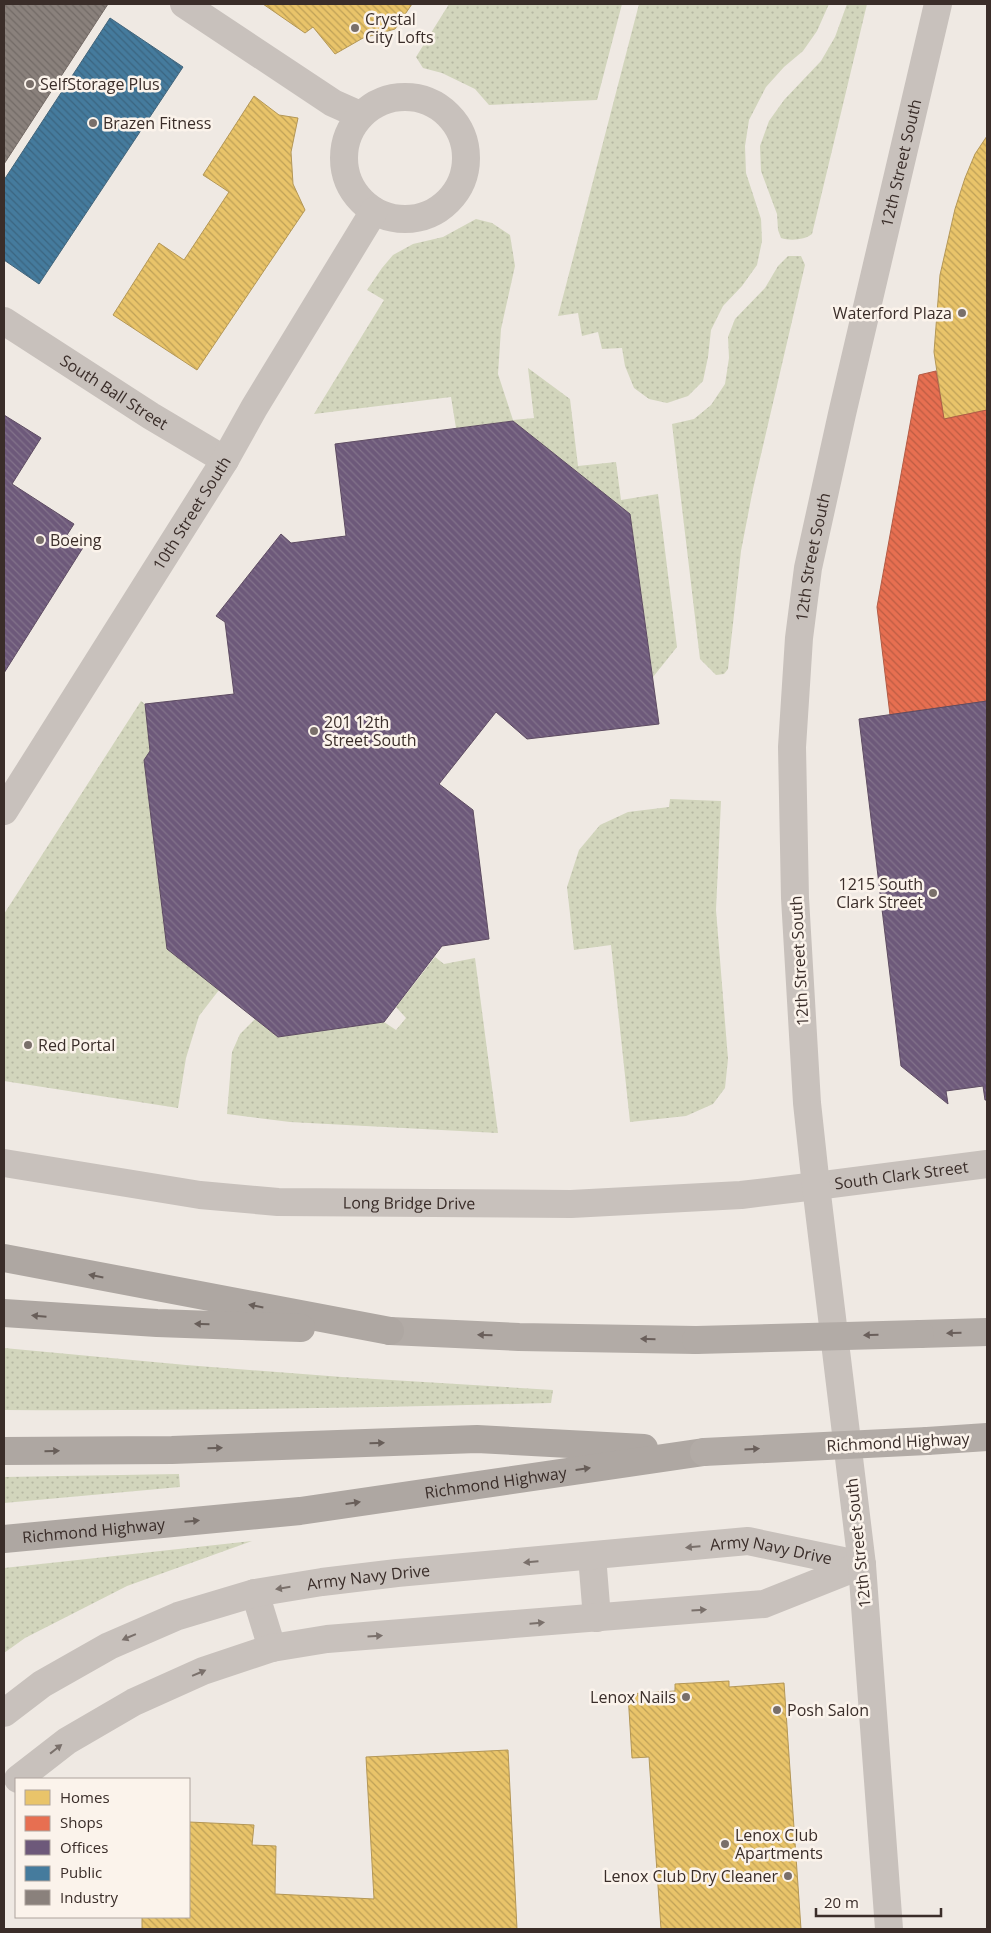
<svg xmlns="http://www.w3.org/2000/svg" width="991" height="1933" font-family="'Open Sans',sans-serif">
<defs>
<pattern id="grass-dots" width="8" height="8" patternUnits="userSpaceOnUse" patternTransform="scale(1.25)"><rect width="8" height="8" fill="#d2d5bc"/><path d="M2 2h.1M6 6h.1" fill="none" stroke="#b5b7a2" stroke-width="1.8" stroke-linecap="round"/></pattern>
<pattern id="homes-back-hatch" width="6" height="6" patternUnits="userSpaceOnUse" patternTransform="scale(1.25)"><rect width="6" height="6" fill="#e9c46a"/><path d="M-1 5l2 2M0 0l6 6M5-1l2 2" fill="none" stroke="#bea057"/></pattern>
<pattern id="shops-back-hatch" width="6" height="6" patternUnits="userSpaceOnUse" patternTransform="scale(1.25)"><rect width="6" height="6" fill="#e76f51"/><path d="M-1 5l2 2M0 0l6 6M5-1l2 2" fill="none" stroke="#bc5c43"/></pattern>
<pattern id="offices-back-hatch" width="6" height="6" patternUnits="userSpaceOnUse" patternTransform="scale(1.25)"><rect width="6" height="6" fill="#6d597a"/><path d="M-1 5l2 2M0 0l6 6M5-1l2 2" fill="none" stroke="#83738b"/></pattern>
<pattern id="public-back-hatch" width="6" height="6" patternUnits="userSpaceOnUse" patternTransform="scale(1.25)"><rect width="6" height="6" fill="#457b9d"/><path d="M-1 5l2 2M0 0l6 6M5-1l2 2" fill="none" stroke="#3b6580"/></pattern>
<pattern id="industry-back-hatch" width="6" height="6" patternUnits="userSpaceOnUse" patternTransform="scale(1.25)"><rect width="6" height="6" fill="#8a817c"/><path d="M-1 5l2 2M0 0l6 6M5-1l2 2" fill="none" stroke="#726a66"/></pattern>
</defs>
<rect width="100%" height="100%" fill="#efe9e3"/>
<path fill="url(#grass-dots)" d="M449 4H622L597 100 489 105 475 89 442 73 423 68 416 57Z
M639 4H829L817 31 803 51 784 67 766 87 749 120 745 146 746 173 761 219 762 241 757 265 742 286 723 306 711 330 708 357 703 381 688 396 667 403 649 399 634 388 625 366 622 348 602 349 598 332 582 336 578 313 558 316Z
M847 4H867L812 234C805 240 790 241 781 238L778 230 777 214 761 171 760 146 769 121 784 100 821 61 835 37Z
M476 219 492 223 510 235 515 266 501 329 498 374 513 420 534 418 528 368 570 399 578 466 616 462 621 500 658 494 677 647 653 677 630 514 513 421 456 428 451 397 314 414 384 300 367 290 382 268 393 255 413 244 443 237Z
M788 256H801L805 265 753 489 741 551 728 669 724 674 716 675 700 659 672 424 694 419 711 405 725 384 729 358 728 337 735 319 765 288 778 266Z
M141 701 145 704 150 751 144 760 167 949 219 990 199 1016 186 1058 178 1108 4 1081V914Z
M670 799 721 801 716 910 728 1059 725 1088 713 1104 686 1116 630 1122 611 945 574 950 567 887 579 850 600 825 628 812 669 807Z
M435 957 444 964 475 958 498 1133 290 1122 227 1114 232 1052 240 1034 255 1019 278 1037 384 1022 396 1030 406 1018 396 1007Z
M4 1348 186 1365 342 1377 553 1390 551 1403C369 1408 186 1411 4 1410Z
M179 1474 180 1487 4 1503V1477Z
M252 1541 127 1586 25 1638 4 1653V1568Z"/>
<path fill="url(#homes-back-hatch)" stroke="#b49756" d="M263 4H412L395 29 363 38 335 54 313 27 305 33Z
M254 96 279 115 298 118 291 152 293 184 305 210 197 370 113 315 159 243 184 260 229 192 203 175Z
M987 136V410L944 419 934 352 940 275 955 209 965 178 975 154Z
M729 1681V1687L784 1683 801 1929H661L649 1757 632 1758 628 1694 675 1691V1684Z
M508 1750 517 1929H142V1917H189V1822L254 1825 252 1845 276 1846 275 1894 374 1899 366 1757Z"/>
<path fill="url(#shops-back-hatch)" stroke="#b35b45" d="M936 371 944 419 987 410V701L890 715 877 607 919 375Z"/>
<path fill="url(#offices-back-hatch)" stroke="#5e4c62" d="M4 415 41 438 12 484 74 524 67 535 84 546 4 673Z
M513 421 630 514 659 724 527 739 496 712 439 784 473 810 489 939 442 946 384 1022 278 1037 167 949 144 760 150 751 145 704 234 694 225 622 216 616 281 534 291 543 346 536 335 444Z
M987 701V1100H985L983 1086 946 1091 948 1104 901 1066 859 719Z"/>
<path fill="url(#public-back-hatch)" stroke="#42647a" d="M110 18 183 67 39 284 4 260V180Z"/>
<path fill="url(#industry-back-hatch)" stroke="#726863" d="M4 4H108L4 164Z"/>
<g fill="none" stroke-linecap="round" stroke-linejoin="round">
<g stroke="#c8c1bc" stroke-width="28">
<path d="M184 4 333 103 360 115"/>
<circle cx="405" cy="158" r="61"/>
<path id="s1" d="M4 321 151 416 225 460"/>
<path id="s2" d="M4 811 225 460 254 408 374 211"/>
<path id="s3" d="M816 1186 987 1164"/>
</g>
<g stroke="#c8c1bc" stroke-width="28">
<path id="s4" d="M4 1163 200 1195 278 1202 571 1204 741 1195 816 1186"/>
<path d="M592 1556 597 1618"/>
<path d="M255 1593 272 1648"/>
<path id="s5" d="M4 1713 42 1684 109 1646 178 1616 255 1593 322 1582 397 1573 748 1541 862 1565"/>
<path d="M18 1779 67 1741 134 1702 203 1671 272 1648 327 1639 764 1604 862 1565"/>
<path id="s6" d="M889 1929 862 1565 816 1186 807 1103 795 898 792 747 799 638 808 568 842 414 938 4"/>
</g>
<path stroke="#b2aba6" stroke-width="28" d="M390 1331 519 1337 696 1340
M920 1334 987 1332
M927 1441 987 1437"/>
<g stroke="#aea7a2" stroke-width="28">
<path d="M4 1258 390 1331"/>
<path d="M4 1313 157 1323 301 1328"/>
<path d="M4 1451 172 1450 477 1439 644 1448"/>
<path id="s7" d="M4 1539 300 1511 704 1452"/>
</g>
<path stroke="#b2aba6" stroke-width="28" d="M696 1340 920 1334
M704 1452 927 1441"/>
</g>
<defs><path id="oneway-solid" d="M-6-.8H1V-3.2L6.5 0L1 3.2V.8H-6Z" transform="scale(1.25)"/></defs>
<g fill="#685e59">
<use href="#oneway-solid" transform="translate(96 1276) rotate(-169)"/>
<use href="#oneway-solid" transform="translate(256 1306) rotate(-169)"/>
<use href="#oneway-solid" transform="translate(39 1316) rotate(-175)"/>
<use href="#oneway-solid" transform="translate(202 1324) rotate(-178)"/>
<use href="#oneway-solid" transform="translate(377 1443) rotate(-2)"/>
<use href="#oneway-solid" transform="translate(215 1448) rotate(-2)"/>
<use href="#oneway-solid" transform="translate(52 1451) rotate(-1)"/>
<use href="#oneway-solid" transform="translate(583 1469) rotate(-8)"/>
<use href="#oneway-solid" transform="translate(353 1503) rotate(-8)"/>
<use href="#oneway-solid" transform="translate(192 1521) rotate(-5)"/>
</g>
<g fill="#6a5f5b">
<use href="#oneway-solid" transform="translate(954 1333) rotate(178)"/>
<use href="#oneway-solid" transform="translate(485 1335) rotate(-178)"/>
<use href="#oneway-solid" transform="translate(871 1335) rotate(178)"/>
<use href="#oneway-solid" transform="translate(648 1339) rotate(-179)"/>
<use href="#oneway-solid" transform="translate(752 1449) rotate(-3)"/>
</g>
<g fill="#7a706b">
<use href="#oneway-solid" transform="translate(693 1547) rotate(175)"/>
<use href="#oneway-solid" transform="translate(531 1562) rotate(175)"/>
<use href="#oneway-solid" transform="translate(283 1588) rotate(171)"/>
<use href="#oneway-solid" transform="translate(699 1610) rotate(-4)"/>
<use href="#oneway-solid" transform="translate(537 1623) rotate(-5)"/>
<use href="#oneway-solid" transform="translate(375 1636) rotate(-4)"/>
<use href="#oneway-solid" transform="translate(129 1637) rotate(157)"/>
<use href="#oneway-solid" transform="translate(199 1673) rotate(-23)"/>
<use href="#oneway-solid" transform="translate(56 1749) rotate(-38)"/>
</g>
<g fill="#796f6a" stroke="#fbf3eb" stroke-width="2">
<circle cx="355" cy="28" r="5"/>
<circle cx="30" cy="84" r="5"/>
<circle cx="93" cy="123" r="5"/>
<circle cx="962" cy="313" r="5"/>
<circle cx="40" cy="540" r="5"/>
<circle cx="314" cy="731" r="5"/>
<circle cx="933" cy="893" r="5"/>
<circle cx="28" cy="1045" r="5"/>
<circle cx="686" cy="1697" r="5"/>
<circle cx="777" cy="1710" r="5"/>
<circle cx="725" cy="1844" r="5"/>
<circle cx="788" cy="1876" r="5"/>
</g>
<g text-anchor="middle" stroke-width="5" stroke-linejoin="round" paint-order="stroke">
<g font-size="16" fill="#3a2d29" stroke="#fbf3eb" text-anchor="start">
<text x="365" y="25">Crystal<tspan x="365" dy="18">City Lofts</tspan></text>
<text x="40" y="90">SelfStorage Plus</text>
<text x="103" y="129">Brazen Fitness</text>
<text x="952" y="319" text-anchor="end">Waterford Plaza</text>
<text x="50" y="546">Boeing</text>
<text x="324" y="728">201 12th<tspan x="324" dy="18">Street South</tspan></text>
<text x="923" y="890" text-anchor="end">1215 South<tspan x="923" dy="18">Clark Street</tspan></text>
<text x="38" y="1051">Red Portal</text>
<text x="676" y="1703" text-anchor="end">Lenox Nails</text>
<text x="787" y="1716">Posh Salon</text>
<text x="735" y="1841">Lenox Club<tspan x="735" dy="18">Apartments</tspan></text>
<text x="778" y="1882" text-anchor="end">Lenox Club Dry Cleaner</text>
</g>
<g font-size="16" fill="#3a2d29" stroke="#fbf3eb">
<text dy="6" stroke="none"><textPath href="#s6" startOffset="1782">12th Street South</textPath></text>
<text dy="6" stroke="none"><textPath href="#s1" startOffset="131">South Ball Street</textPath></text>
<text dy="6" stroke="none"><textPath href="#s2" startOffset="352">10th Street South</textPath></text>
<text dy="6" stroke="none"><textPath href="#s6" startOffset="1378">12th Street South</textPath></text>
<text transform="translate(799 961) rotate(-93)" y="6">12th Street South</text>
<text dy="6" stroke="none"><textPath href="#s3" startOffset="86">South Clark Street</textPath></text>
<text dy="6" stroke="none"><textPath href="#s4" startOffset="408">Long Bridge Drive</textPath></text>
<text transform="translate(898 1442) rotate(-3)" y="6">Richmond Highway</text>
<text dy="6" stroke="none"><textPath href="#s7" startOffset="495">Richmond Highway</textPath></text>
<text dy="6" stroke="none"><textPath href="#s7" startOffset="90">Richmond Highway</textPath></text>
<text transform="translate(858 1543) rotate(-96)" y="6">12th Street South</text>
<text dy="6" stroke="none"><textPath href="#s5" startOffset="800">Army Navy Drive</textPath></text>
<text dy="6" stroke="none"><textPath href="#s5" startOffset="395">Army Navy Drive</textPath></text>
</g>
</g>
<rect width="991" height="1933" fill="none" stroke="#3a2d29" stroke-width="10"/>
<rect x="15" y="1778" width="175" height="140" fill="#fbf3eb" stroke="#aea49d"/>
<rect x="25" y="1790" width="25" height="15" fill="#e9c46a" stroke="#aea49d"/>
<text x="60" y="1803" font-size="15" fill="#3a2d29">Homes</text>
<rect x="25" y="1816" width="25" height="15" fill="#e76f51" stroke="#aea49d"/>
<text x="60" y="1828" font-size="15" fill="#3a2d29">Shops</text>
<rect x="25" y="1840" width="25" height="15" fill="#6d597a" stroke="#aea49d"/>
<text x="60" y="1853" font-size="15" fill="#3a2d29">Offices</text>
<rect x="25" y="1866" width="25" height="15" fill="#457b9d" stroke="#aea49d"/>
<text x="60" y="1878" font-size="15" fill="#3a2d29">Public</text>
<rect x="25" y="1890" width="25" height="15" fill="#8a817c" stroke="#aea49d"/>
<text x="60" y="1903" font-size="15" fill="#3a2d29">Industry</text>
<path d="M816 1908v8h125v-8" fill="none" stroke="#3a2d29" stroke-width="2.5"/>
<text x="824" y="1908" font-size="15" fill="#3a2d29" stroke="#fbf3eb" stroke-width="4" paint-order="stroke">20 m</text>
</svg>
